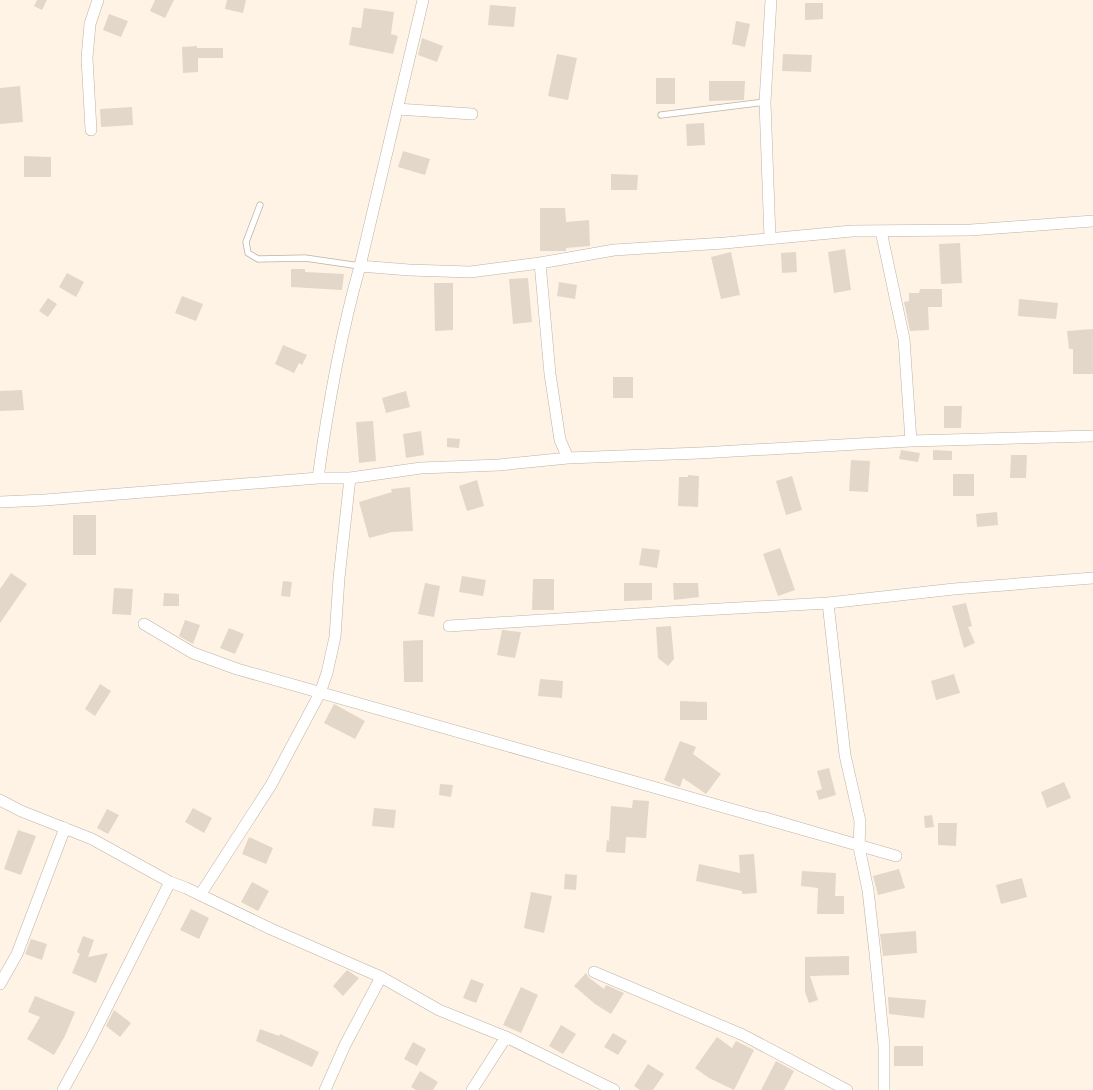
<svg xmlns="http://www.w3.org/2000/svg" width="1093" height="1090" font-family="Quicksand,sans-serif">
<rect width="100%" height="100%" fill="#fff3e5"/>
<path fill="#e3d7ca" d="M37 0H47L42 10 34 6Z
M155 0H174L165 18 150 11Z
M227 0H246L243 13 225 9Z
M805 3H823V19L805 20Z
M490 5 516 7 514 27 488 25Z
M364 8 394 12 391 34 398 36 393 54 349 45 352 27 361 28Z
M109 14 128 21 121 37 103 30Z
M736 21 750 24 745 47 732 44Z
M422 38 443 46 437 62 418 55Z
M197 46V48H223V58H198V72L183 73 182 47Z
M557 54 577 58 568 100 548 96Z
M783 54 812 55 811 72 782 71Z
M656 78H675V104H656Z
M709 81H745L744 100 709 101Z
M20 86 23 122 0 124V88Z
M132 107 133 125 101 127 100 109Z
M704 123 705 145 687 146 686 124Z
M403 151 430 159 425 175 398 167Z
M24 156 51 157V177H24Z
M611 174 638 175 637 190H611Z
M540 208H565L566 222 589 220 590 246 566 248V251H540Z
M960 243 962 283 941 284 939 244Z
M845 249 851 290 834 293 828 252Z
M731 252 740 295 721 299 711 257Z
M796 252 797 272 782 273 781 253Z
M291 269H305V272L344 274 342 290 291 287Z
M67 273 84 282 76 297 59 287Z
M528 278 532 322 513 324 509 279Z
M559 282 577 285 575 299 557 296Z
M434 283H453V330L435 331Z
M920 289H942V307H928L929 330 910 331 904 302 909 301V293H919Z
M182 296 203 304 196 321 175 313Z
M48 298 57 304 48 317 39 311Z
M1019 299 1058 303 1056 319 1018 316Z
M1093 329V374H1073V349H1069L1067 331Z
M283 345 307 355 302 365 299 363 294 373 275 364Z
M613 377H633V398H613Z
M22 390 24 410 0 411V391Z
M406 391 410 407 386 413 382 398Z
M944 406H962L961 428H944Z
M373 421 376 461 359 463 356 422Z
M421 431 424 455 406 458 403 434Z
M447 438 460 439 459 448 447 447Z
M901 450 920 453 918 462 899 459Z
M933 450 952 451V460H933Z
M1011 455H1027L1026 478H1010Z
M851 460 870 461 868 492 849 491Z
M953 474H974V496H953Z
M688 475 699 476 698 507 678 506 679 477H688Z
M792 476 802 510 786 515 776 481Z
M477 480 484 506 467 511 459 486Z
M410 487 413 531 392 532 369 538 359 502 392 492 391 489Z
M997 512 998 525 977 527 976 514Z
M73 515H96V555H73Z
M642 548 660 550 657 568 639 565Z
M780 548 795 590 778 596 763 554Z
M11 573 27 584 0 623V589Z
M462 576 486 580 483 596 459 592Z
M533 579H554V610H532Z
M283 581 292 582 290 597 281 596Z
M425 583 440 586 434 617 418 614Z
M624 583H652V600L624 601Z
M673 583H698L699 597 674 600Z
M114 588 133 589 131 615 112 614Z
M164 593 179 594V606H163Z
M966 603 972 626 968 627 975 643 964 648 952 606Z
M185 620 200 625 193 644 179 636Z
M671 626 674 659 668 666 658 658 656 627Z
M229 628 244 634 235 654 220 648Z
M502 630 521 632 515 658 497 655Z
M423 640V682H404L403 641Z
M954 674 960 693 936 700 931 681Z
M540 679 563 681 562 698 538 696Z
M100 684 111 691 95 716 85 709Z
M680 701 707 702V720H680Z
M334 704 365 721 355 739 324 723Z
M680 741 696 747 693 754 721 774 706 794 683 778 680 787 664 780Z
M829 768 836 795 819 800 816 791 822 789 817 771Z
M1064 782 1071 798 1047 808 1041 792Z
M440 784 453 785 451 797 439 795Z
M633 800 649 801 646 838 626 837 625 853 606 852 607 840 609 841 611 806 632 808Z
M193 808 212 818 204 833 185 822Z
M374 808 396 810 394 828 372 826Z
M107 809 119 815 108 834 97 828Z
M932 815 934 827 925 828 924 816Z
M938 823H957L956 846 938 845Z
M18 830 36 836 21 875 4 869Z
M249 837 273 848 266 864 242 854Z
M754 854 757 893 742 894V891L696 881 699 864 740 873 739 855Z
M899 869 905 888 878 895 873 876Z
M802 871 836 873 835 896H844V914H817L818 888 801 886Z
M565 874 577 875 576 890 564 889Z
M1022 878 1027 897 1001 904 996 885Z
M252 882 269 891 258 911 241 902Z
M531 892 552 896 544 933 524 928Z
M191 909 209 918 199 939 180 930Z
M916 931 917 953 883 956 880 934Z
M83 936 94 940 88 957 108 953 96 983 72 973 80 954 77 952Z
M31 939 47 944 42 960 25 954Z
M849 956V975L810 976 818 1000 809 1003 805 992V957Z
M347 970 359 978 343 996 333 986Z
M586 973 588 977 604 989 606 985 624 993 611 1014 595 1004 574 986Z
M471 979 484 984 476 1003 463 998Z
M521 987 538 995 521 1033 503 1025Z
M35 996 75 1012 65 1036 54 1055 27 1039 40 1017 28 1012Z
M888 997 926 1000 924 1018 889 1014Z
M114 1010 131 1023 120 1037 106 1026Z
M561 1025 576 1034 563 1054 549 1046Z
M260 1029 279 1036 280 1034 319 1052 312 1067 256 1041Z
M613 1033 627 1041 618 1055 604 1047Z
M717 1037 732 1048 736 1041 754 1050 734 1090 709 1078 695 1068Z
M413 1042 426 1049 417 1066 404 1059Z
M894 1046H923V1066H894Z
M776 1061 794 1071 784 1090H761Z
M648 1064 664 1074 653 1090H640L634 1086Z
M420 1071 438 1082 433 1090H416L411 1087Z"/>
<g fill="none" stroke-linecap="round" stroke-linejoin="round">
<defs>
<path id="service" d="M661 115 765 102
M260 205 246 242 248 253 258 259 305 258 360 266"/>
<path id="minor" d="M397 109 472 114
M91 130 87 58 90 24 98 0
M1093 221 971 230 852 231 725 243 614 250 540 263 470 272 409 270 360 266C340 337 328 405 318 478H350L421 468 499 465 568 458 700 453 911 441 1093 436
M881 231 904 339 911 441
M770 238 765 102 771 0
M540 263 550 374 560 440 568 458
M360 266 423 0
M0 502 45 500 318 478
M828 603 845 755 860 821 859 847 868 890 875 953 884 1045V1090
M144 624 193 653 237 669 896 856 762 817
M449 626 667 612 828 603 954 589 1093 578
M0 800 21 811 92 839 170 882 186 888 271 929 381 977 439 1010 506 1037 614 1090
M200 895 271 785 320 693 327 673 335 637 339 578 350 478
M594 972 743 1035 847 1090
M0 984 17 954 65 828
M63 1090 91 1039 170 882
M325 1090 345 1045 381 977
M472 1090 506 1037"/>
</defs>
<use href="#service" stroke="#bdb2a5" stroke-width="7"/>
<use href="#minor" stroke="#bdb2a5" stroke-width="12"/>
<use href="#service" stroke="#fff" stroke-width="5.5"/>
<use href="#minor" stroke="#fff" stroke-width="11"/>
</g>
</svg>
